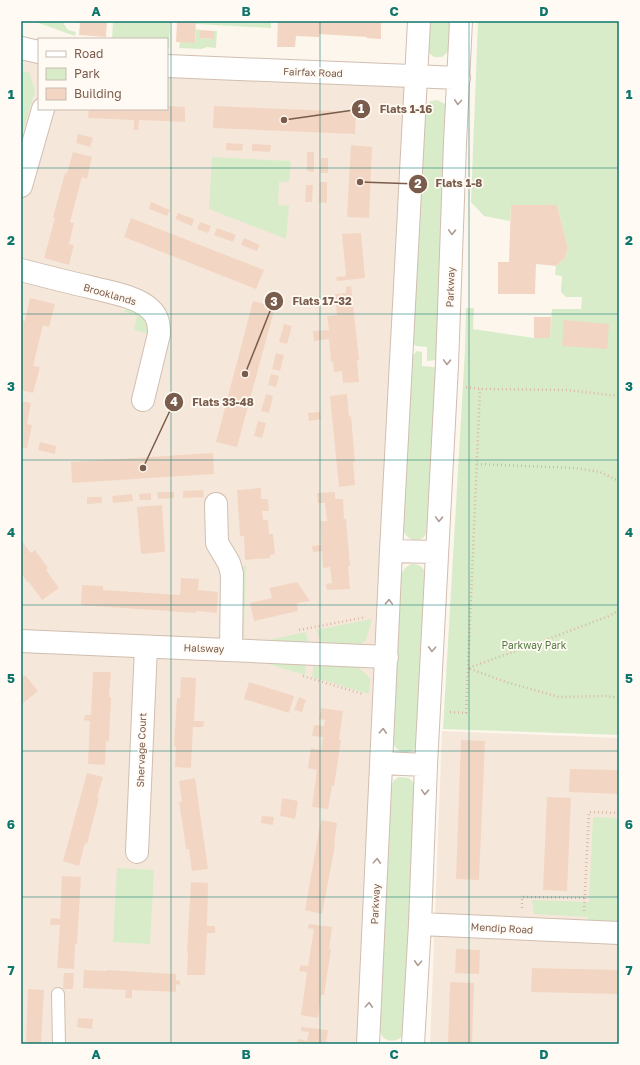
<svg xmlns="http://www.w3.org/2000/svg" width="640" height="1065" font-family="'Golos Text',sans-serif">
<rect width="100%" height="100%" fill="#fdf6ec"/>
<path fill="#f5e8da" d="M21 48 39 52V109H167V66L417 76 368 1044H21Z
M442 731 619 738V1044H430Z"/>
<path fill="#d8ecc9" d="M33 21H62L68 30 76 32 75 36Z
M113 21H170L169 48H167V39H112Z
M196 21H247V22L267 23V21H271V28L196 24Z
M427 21H452L449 51 442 57H434L427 52Z
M478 21H619V735L443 729 465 350 466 308H474L473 329 534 338H550L552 309H581L582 297H566L561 292 562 276 555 275 556 266 565 258 568 248 557 205H511L510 221 484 216 471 202Z
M196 29 200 30V38L213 39 214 31H217L216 48 207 47 201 49 179 48 180 42H195Z
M21 71 29 72 35 91 21 138Z
M437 100 445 104 448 112 436 360 427 361V347L416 346 411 342 424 107 431 101Z
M212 157 291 161 289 182H279L278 205 289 206 286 239 209 209Z
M132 306 148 322 149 334 134 330 137 316 123 311Z
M417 351 422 352V366L433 367 436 368 428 529C424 545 407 543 403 529L411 357Z
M411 564C418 564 422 565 425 572L417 747C409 755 396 753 393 742L401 575 405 568Z
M239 566H246L244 634 246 637 242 636 240 634Z
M372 619 366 640 361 644 357 646 324 647 316 630Z
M306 632 309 646 255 643Z
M255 660 306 662 305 675Z
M314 663 356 666 366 674 370 679 369 694 312 677Z
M399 777 409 778 415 784 408 951 404 1033C399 1044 382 1043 380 1031L391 786 394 780Z
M593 817 619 818V933L587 932 588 917 534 914 532 900 589 902Z
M117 868 154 870 150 944 113 942Z"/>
<path fill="#f3d5c3" d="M76 21H107L106 37 79 35 80 23H76Z
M177 21H196L195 43 176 42Z
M278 21H381V39L366 38 367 37 319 34V37L296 36 295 47H277Z
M200 30 214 31V39L199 38Z
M167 106 185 107V122L139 120 138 130H134V120L88 118 89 109H167Z
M214 106 356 112 355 134 213 128Z
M78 134 93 138 90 147 76 143Z
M226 143 243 144 242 151 226 150Z
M252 144 271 145 270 152 252 151Z
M351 145 372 147 369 218 347 217Z
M73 152 92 157 87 179 82 177 70 222 74 223 69 244 74 245 69 265 44 258 55 218 53 217 65 173H67Z
M307 152H314V172L307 171Z
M321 158H328V173H320Z
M320 182H327V203L319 202Z
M306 185H313L312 202H305Z
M151 202 170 210 167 216 149 209Z
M511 205H557L568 248 565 258 556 266 536 264 535 294H498V262H509Z
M178 213 194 219 192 226 175 219Z
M131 218 264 270 256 289 124 237Z
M200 222 211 226 208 233 197 229Z
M217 228 236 235 233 242 214 235Z
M361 233 365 278 337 281 336 277 346 276 342 234Z
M244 238 260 245 257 251 241 245Z
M351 286 359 360H357L359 382 343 383 342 371 334 372 333 362H331L329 339 314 341 313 331 329 330 327 316 337 315 335 294 346 293V287Z
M30 298 55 304 49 327 43 325 33 366 40 367 33 393 21 390V320L25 321Z
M253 301 275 307 237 447 216 442Z
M534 317H551L550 338H534Z
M564 320 609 324 607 349 562 346Z
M284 324 292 326 287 344 279 342Z
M276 353 284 355 280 371 272 369Z
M271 374 279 376 276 387 268 385Z
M266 394 273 396 269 413 261 411Z
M347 394 349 417 351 416 355 462H353L355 485 339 487 330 396Z
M21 401 31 403 27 424 32 425 27 448 21 447Z
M320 412 321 419 309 421 308 413Z
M258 421 266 423 262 438 254 436Z
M40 442 56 446 55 454 38 450Z
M213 453 214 474 72 483 71 462Z
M261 488V499H268L269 511H262L263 520H268L269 534H273L275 554 270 555V558L245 560 244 536H240L237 490Z
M203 490 204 497 183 498V491Z
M157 492H174V498L158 499Z
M335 492V499H343L344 519H346L350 566H348L350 589 327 590 326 584 332 583 330 567 323 568 322 551 313 552 312 546 321 545 320 521H327L325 503H318L317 493Z
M151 493V500H140L139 494Z
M132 494 133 501 113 503 112 496Z
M87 497H102V503L87 504Z
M162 505 165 552 141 554 137 507Z
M21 540 31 553 35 550 48 568 46 570 59 588 42 600 29 582 28 583 21 573Z
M181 578 199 579 198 590 218 592 217 613 197 611 196 613 81 605 82 585 103 586V590L180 595Z
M297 582 310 601 297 603 298 611 254 621 250 603 272 598 269 588Z
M93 672H111L109 697H111L109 742 106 741 105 765 88 764 90 721 84 720 85 715H91Z
M25 675 38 691 21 705V678Z
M181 677 196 678 194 721H204L203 727H193L191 768 175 767 176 747 174 746 177 698H180Z
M249 682 294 696 289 713 244 699Z
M299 697 306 700 302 712 294 710Z
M321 708 343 711 339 740H341L334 786H332L328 809 312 807 317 770 308 768 311 748 321 750 323 737 312 736 314 725 324 726 325 720 319 719Z
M461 740 485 741 479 880 456 879Z
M570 769 619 770V794L569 792Z
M87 773 103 777 97 797 99 798 87 844 85 843 79 866 63 861Z
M195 778 208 869 192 871 189 849H186L183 827 179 802H182L179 781Z
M547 797 571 798 567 891 543 890Z
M282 798 298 801 295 819 280 816Z
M262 816 274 817 273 825 261 823Z
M321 820 337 823 334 845H335L322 914 305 910Z
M62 876 81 877 77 944H75L74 969 57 968 60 925H50L51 918 60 919Z
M191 882 208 883 207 926H215V933H207L205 975H187L188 952H187Z
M309 924 332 927 329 949H331L324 995H321L318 1018 301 1015 307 972 299 971 301 965 308 966 314 929 308 928Z
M456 949 480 950 479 974 455 973Z
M532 968 619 970V994L531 992Z
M84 970 107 971V970L176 974V980L180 981V985L176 984V992L132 990V998H125L126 990 83 988Z
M64 973H74L73 989H63Z
M450 982 474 983 472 1044H448Z
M28 989 44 990 41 1044H26Z
M78 1018 93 1019 92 1029 77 1027Z
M301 1027 328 1030 326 1044H297L298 1039 307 1041 309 1032 301 1031Z"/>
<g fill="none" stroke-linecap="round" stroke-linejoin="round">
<defs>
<path id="service" d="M58 994 59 1044"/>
<path id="minor" d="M21 48 39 52
M167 66 459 78
M21 186 43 109
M21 270C44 276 67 282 90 287 108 292 137 296 150 309 158 316 159 324 159 334L143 400
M216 504 217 543 229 563 232 574 231 649
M391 551 437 552
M21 641 387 657
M382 763 426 765
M137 852 146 647
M420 924 619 933
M368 1044 391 551 419 21
M413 1044 420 924 426 765 447 365 455 143 461 21"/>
</defs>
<use href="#service" stroke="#d1beb0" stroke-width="14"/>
<use href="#minor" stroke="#d1beb0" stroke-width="24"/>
<path stroke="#d9b8a5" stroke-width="2.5" stroke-dasharray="1 3" stroke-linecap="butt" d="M466 387 480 389 567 390 619 396
M477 464 575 468 600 472 619 481
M619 610 609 616 527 647 468 668 506 682 559 697 606 696 619 698
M299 630 366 617
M303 676 363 694
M450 712 466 713 480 389
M522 908V897L585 898
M584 911 589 812 619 813"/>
<use href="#service" stroke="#fff" stroke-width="12"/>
<use href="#minor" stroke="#fff" stroke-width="22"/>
</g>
<defs><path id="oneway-chevron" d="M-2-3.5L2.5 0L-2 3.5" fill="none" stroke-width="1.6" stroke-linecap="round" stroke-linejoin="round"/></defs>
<g stroke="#af9d94">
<use href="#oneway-chevron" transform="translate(458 102) rotate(94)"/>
<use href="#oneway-chevron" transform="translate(452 232) rotate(92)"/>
<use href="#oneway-chevron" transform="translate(447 362) rotate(92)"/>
<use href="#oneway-chevron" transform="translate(439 519) rotate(92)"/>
<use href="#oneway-chevron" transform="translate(389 602) rotate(-88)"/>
<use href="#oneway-chevron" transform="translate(432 649) rotate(93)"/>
<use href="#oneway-chevron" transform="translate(383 731) rotate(-87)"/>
<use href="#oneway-chevron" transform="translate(425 792) rotate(92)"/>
<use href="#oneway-chevron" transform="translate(377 861) rotate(-87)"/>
<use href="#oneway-chevron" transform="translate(418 963) rotate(93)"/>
<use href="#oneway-chevron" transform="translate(369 1005) rotate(-87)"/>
</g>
<path fill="none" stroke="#0f766e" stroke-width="1" stroke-opacity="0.55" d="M171 21V1044M320 21V1044M469 21V1044M21 168H619M21 314H619M21 460H619M21 605H619M21 751H619M21 897H619"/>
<g text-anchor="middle" stroke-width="3.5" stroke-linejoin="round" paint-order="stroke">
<g font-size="10" fill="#7a5c4d" stroke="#fffaf3">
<text transform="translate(313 72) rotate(2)" y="4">Fairfax Road</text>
<text transform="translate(450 287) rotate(-88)" y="4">Parkway</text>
<text transform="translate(110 294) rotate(16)" y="4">Brooklands</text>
<text transform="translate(204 648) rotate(2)" y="4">Halsway</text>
<text transform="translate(141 750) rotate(-88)" y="4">Shervage Court</text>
<text transform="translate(375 904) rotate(-87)" y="4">Parkway</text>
<text transform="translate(502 928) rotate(3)" y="4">Mendip Road</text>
</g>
<g font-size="10" fill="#537a41" stroke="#fffaf3">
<text x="534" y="649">Parkway Park</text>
</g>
</g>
<path fill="none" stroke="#7a5c4d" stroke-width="1.5" d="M284 120L361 109M360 182L418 184M245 374L274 301M143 468L174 402"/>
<g fill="#7a5c4d" stroke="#fffaf3" stroke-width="1.5">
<circle cx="284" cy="120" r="4"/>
<circle cx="360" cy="182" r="4"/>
<circle cx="245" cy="374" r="4"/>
<circle cx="143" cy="468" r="4"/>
<circle cx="361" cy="109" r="10"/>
<circle cx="418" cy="184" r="10"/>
<circle cx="274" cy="301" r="10"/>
<circle cx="174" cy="402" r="10"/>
</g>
<g font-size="12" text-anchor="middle" font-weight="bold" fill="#fff">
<text x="361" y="113">1</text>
<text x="418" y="188">2</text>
<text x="274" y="306">3</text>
<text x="174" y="406">4</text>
</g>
<g font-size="11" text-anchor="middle" font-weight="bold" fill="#7a5c4d" stroke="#fffaf3" stroke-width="3.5" stroke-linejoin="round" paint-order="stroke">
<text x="406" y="113">Flats 1-16</text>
<text x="459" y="187">Flats 1-8</text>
<text x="322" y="305">Flats 17-32</text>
<text x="223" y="406">Flats 33-48</text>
</g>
<rect width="640" height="1065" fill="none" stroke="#fffaf3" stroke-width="44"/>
<rect x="38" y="38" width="130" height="72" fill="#fffaf3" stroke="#cabbb1"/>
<rect x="46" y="51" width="20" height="6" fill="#ffffff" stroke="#cabbb1"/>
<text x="74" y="58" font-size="12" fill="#7a5c4d">Road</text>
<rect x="46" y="68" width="20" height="12" fill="#d8ecc9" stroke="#cabbb1"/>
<text x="74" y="78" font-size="12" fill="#7a5c4d">Park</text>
<rect x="46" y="88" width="20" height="12" fill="#f3d5c3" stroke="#cabbb1"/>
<text x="74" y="98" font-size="12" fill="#7a5c4d">Building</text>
<rect x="22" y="22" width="596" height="1021" fill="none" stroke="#0f766e" stroke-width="1.5"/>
<g font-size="13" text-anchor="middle" font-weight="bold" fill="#0f766e">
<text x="96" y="16">A</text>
<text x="246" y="16">B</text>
<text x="394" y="16">C</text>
<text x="544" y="16">D</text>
<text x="11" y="99">1</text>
<text x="629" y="99">1</text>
<text x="11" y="245">2</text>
<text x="629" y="245">2</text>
<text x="11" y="391">3</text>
<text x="629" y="391">3</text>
<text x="11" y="537">4</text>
<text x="629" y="537">4</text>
<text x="11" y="683">5</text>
<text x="629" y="683">5</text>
<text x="11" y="829">6</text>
<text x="629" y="829">6</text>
<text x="11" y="975">7</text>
<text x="629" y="975">7</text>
<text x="96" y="1059">A</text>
<text x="246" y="1059">B</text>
<text x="394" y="1059">C</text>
<text x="544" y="1059">D</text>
</g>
</svg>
